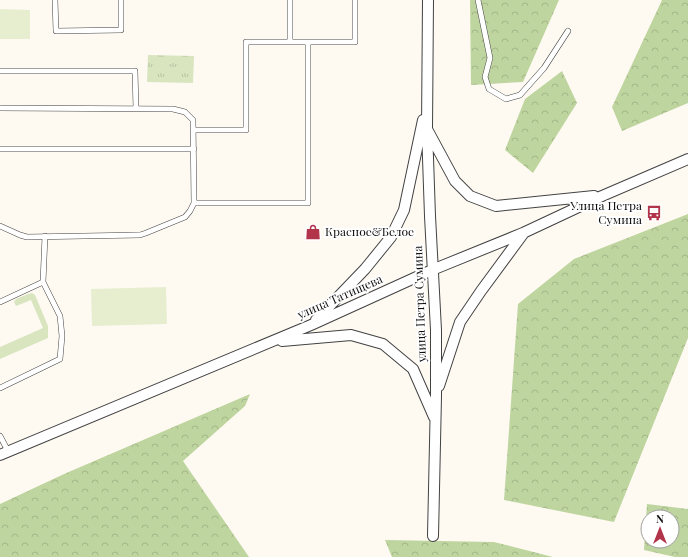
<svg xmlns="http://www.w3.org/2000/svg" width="688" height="557" font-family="'Playfair Display',serif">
<defs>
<pattern id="forest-crowns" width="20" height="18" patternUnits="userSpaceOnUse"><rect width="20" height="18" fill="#bfd59f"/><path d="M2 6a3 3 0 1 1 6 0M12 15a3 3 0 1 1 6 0" fill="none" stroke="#a3b688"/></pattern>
<pattern id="park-tufts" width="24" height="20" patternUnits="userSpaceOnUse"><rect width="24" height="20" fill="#d8e5bf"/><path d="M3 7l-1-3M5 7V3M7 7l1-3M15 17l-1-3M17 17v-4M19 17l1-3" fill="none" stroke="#b8c3a3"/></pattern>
</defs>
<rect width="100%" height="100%" fill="#fefaf2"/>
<path fill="#d8e5bf" d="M32 293 35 295 48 326V338L0 359V347L43 328 31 300 16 306 14 302 16 299 28 294Z"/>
<path fill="url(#forest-crowns)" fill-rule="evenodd" d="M470 0H559L523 82 471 85Z
M662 0H688V103L622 131 612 107Z
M562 71 577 103 533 173 505 150 525 99Z
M688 214V338L614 522 504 500 518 304 574 259Z
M250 394 245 406 183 461 249 557H0V504L64 474Z
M647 504 688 509V557H675L644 550ZM648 517H672V541H648Z
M385 540 494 542 553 557H392Z"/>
<path fill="url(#park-tufts)" d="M148 55 194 56 193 83 147 82Z"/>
<path fill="#e7eecf" d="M0 9 30 10V39H0Z
M166 287 167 324 92 326 91 289Z"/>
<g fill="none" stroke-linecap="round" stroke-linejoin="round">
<defs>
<path id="lane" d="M55 0 56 31 121 30V0
M478 0 490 58 485 77 489 89 506 99 520 95 544 68 568 31
M290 42H355V0
M0 71H135L136 109
M0 108 173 109 185 112 193 120 194 203
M194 130H246V42H290V0
M0 149H194
M0 226 20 235 27 237 140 235 146 233 185 217 190 211 194 203H308V42
M0 302 43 282
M0 388 60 359 62 336 60 316 43 282 45 236
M0 436 8 451"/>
<path id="street" d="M428 0 427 129 430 216 436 330V396L433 536
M428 131 455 181 470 196 496 206 594 196
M316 320 365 269 391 237 404 210 423 120
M282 341 351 335 383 344 413 369 434 417
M439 386 460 322 481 291 523 234
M0 455 311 325 432 270 523 233 602 196 688 159"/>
</defs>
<use href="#lane" stroke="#424242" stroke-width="6"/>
<use href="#street" stroke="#424242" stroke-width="12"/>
<use href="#lane" stroke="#fff" stroke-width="5"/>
<use href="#street" stroke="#fff" stroke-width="10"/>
</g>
<defs>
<symbol id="bus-bare" viewBox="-9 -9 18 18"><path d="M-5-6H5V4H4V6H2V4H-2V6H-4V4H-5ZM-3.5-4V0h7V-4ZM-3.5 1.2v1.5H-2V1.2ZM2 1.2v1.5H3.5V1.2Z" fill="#b2344b" stroke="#fff" stroke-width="2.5" paint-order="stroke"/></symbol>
<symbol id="shop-bare" viewBox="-9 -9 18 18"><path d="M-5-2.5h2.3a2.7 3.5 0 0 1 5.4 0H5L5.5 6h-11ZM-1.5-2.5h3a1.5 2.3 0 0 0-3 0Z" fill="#b2344b" stroke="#fff" stroke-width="2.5" paint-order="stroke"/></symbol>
</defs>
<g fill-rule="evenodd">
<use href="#bus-bare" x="643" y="202" width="22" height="22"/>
<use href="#shop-bare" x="302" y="221" width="22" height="22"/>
</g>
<g text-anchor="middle" stroke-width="4" stroke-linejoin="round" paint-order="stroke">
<g font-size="12" fill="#0f0f0f" stroke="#fff" text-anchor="end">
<text x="642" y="210">Улица Петра<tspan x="642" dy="14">Сумина</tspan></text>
<text x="325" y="236" text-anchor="start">Красное&amp;Белое</text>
</g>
<g font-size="12" fill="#0f0f0f" stroke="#fff">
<text transform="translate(340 297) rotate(-24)" y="4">улица Татищева</text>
<text transform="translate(420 304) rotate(-92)" y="4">улица Петра Сумина</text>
</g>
</g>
<g transform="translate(660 529)"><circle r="19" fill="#ffffff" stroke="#9f9f9f"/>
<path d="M0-3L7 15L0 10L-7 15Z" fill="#b2344b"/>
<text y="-6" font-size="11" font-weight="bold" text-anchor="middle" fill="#0f0f0f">N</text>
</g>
</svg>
